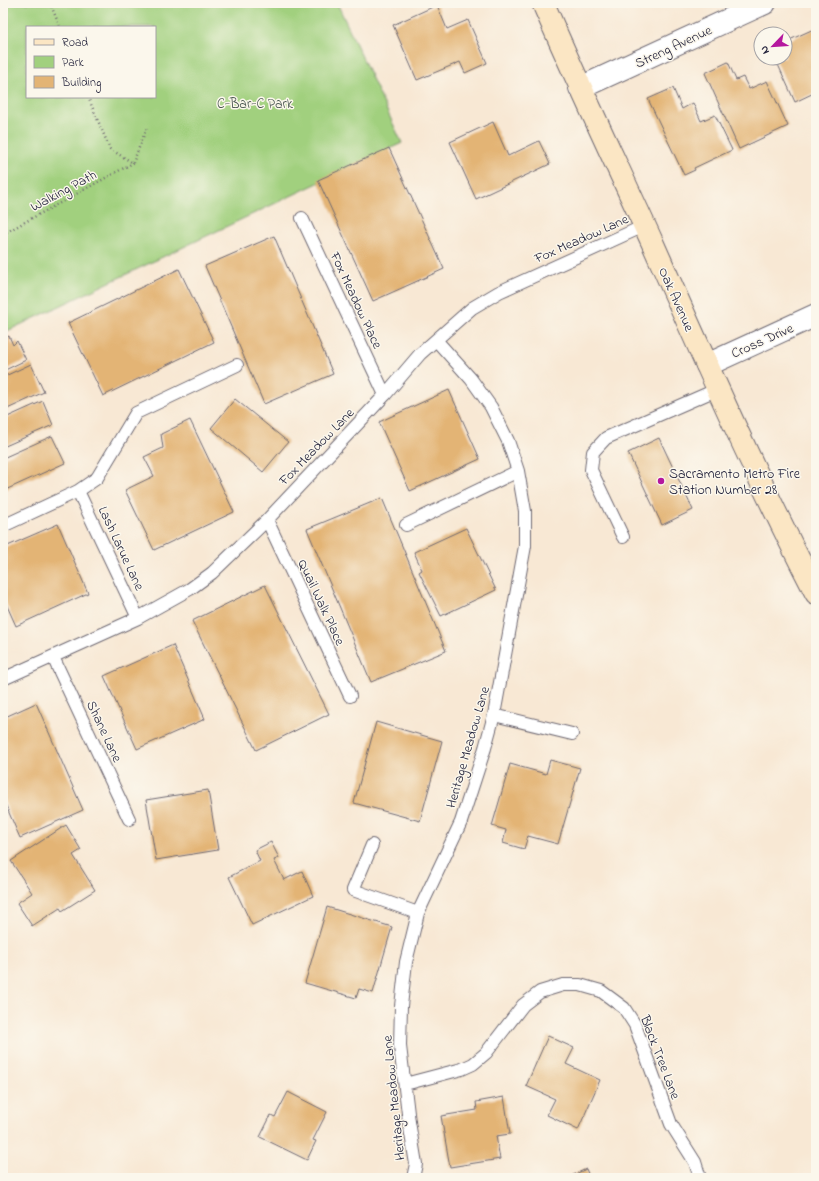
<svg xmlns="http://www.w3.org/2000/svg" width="819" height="1181" font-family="'Indie Flower',sans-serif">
<rect width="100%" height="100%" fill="#fbf7ec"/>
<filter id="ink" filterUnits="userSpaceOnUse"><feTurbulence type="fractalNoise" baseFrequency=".025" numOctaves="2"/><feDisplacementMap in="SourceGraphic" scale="8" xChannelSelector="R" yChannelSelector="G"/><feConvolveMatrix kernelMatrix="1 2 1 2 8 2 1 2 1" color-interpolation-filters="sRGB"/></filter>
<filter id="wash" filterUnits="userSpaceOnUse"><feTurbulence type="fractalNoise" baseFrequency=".012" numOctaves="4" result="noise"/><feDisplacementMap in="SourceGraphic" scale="16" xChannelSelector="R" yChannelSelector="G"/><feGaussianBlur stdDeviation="0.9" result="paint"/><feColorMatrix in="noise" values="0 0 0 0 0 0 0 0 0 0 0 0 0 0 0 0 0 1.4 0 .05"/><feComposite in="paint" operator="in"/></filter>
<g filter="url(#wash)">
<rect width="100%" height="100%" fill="#f8e8d4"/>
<path fill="#a1d07e" stroke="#62795c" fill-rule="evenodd" d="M3 3H337L402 143 3 333ZM27 27H155V97H27Z"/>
<g id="blocks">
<path fill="#e3b475" d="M437 5 447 29 468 20 487 63 465 73 460 62 417 80 393 25Z
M816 28V92L795 102 775 58H785V42Z
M728 62 736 80 743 77 749 89 767 81 788 126 739 149 705 73Z
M673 88 682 109 693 103 701 121 715 115 732 150 694 168 695 170 684 175 648 99Z
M493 122 508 156 539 141 550 164 476 199 450 142Z
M389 148 444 269 373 301 318 180Z
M274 236 333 374 264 404 205 266Z
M179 269 214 342 103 396 68 323Z
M9 336 13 345 17 341 26 360 3 371V339Z
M31 364 44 392 3 411V377Z
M449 390 480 459 410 491 379 422Z
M235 399 288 442 263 472 211 428Z
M43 401 53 425 3 447V419Z
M190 420 234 512 154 550 125 490 154 476 144 457 163 448 161 434Z
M52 436 65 463 3 491V458Z
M659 438 693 510 662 525 628 453Z
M382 498 446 651 371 682 307 529Z
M58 524 88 593 16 626 3 597V548Z
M466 528 496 590 441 616 419 572 422 570 414 552Z
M265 585 329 714 256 750 192 621Z
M173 645 205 719 137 749 104 676Z
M36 703 83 810 20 838 3 799V718Z
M376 722 442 741 420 821 354 803Z
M550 760 580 768 558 844 528 836 524 849 503 843 506 830 492 826 510 764 546 774Z
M208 790 218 850 156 860 146 800Z
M66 825 81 850 73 855 95 890 62 911 60 908 32 926 17 903 32 893 11 861Z
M271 842 279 858 274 860 284 880 302 871 313 896 252 925 229 877 260 861 255 850Z
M327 907 392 927 373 993 359 989 356 998 305 983Z
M548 1036 574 1048 566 1064 600 1080 578 1130 547 1115 555 1099 526 1086Z
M288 1092 327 1112 313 1140 316 1141 307 1160 260 1137 271 1115 275 1117Z
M504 1097 510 1134 496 1136 500 1159 450 1167 441 1116 477 1110 476 1102Z
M586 1169 590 1178H567Z"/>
</g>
</g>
<g filter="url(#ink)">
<use href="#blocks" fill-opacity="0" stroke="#6d6771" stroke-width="1"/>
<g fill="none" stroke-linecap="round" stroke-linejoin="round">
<defs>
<path id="lane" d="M302 218 385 395
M78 491 138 618
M267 520 350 696
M406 525 518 471
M3 526 78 491 97 478 136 413 237 365
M623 537 591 470 593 452 606 438 718 389
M53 657 129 819
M3 679 138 618 190 589 212 573 267 520 385 395 420 354 472 308 499 292 644 226
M494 715 572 734
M372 845 353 890 418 913
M405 1084 462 1069 473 1064 486 1053 523 1005 540 992 563 985H580L601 991 624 1008 635 1025 671 1124 695 1162 700 1178
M413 1178 416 1164 409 1122 400 1046 401 1006 406 962 418 913 461 822 485 748 494 715 525 546V511L518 471 508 441 491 407 471 379 436 340"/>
<path id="street" d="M580 88 765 3
M707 365 816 315"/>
<path id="secondary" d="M543 3C578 84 616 163 653 244 705 361 757 479 816 593"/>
</defs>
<use href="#lane" stroke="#6d6771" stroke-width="14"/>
<use href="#street" stroke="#6d6771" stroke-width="24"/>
<use href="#secondary" stroke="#6d6771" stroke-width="24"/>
<path stroke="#6d6771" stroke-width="2.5" stroke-dasharray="1 3" stroke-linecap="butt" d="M50 3 60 27
M88 97 110 149 133 163
M3 234 133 163 147 127"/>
<use href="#lane" stroke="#fff" stroke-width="12"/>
<use href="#street" stroke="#fff" stroke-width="22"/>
<use href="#secondary" stroke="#fbe6c4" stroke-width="22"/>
</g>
</g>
<circle fill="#b5179e" stroke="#fbf7ec" stroke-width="1.5" cx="661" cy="481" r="4"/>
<g text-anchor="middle" stroke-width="3" stroke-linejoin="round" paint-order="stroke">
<g font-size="14" fill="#22223b" stroke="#fbf7ec">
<text transform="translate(673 46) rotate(-25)" y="5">Streng Avenue</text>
<text transform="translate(63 190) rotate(-28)" y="5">Walking Path</text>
<text transform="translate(581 238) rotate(-24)" y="5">Fox Meadow Lane</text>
<text transform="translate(677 299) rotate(66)" y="5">Oak Avenue</text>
<text transform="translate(357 300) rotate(65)" y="5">Fox Meadow Place</text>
<text transform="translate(762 340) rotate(-24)" y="5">Cross Drive</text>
<text transform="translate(316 446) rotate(-46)" y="5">Fox Meadow Lane</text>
<text transform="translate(122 548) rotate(65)" y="5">Lash Larue Lane</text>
<text transform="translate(322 602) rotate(65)" y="5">Quail Walk Place</text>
<text transform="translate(105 731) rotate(65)" y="5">Shane Lane</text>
<text transform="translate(467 747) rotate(-74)" y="5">Heritage Meadow Lane</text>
<text transform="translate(661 1057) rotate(69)" y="5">Black Tree Lane</text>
<text transform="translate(393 1098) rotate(-96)" y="5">Heritage Meadow Lane</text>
</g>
<g font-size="14" fill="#48564f" stroke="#fbf7ec">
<text x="255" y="108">C-Bar-C Park</text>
</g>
<g font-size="14" fill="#22223b" stroke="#fbf7ec" text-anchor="start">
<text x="669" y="478">Sacramento Metro Fire<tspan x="669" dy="16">Station Number 28</tspan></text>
</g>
</g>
<rect width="819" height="1181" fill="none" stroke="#fbf7ec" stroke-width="16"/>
<rect x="26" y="26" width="130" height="72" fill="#fbf7ec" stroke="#a4a2a5"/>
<rect x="34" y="39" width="20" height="6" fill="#fbe6c4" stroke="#a4a2a5"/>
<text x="62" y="46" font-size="12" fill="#22223b">Road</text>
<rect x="34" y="56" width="20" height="12" fill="#a1d07e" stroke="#a4a2a5"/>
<text x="62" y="66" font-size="12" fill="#22223b">Park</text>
<rect x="34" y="76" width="20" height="12" fill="#e3b475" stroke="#a4a2a5"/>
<text x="62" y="86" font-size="12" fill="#22223b">Building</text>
<g transform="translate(773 46) rotate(245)"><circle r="19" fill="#fbf7ec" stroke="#a4a2a5"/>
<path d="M0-3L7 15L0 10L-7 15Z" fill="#b5179e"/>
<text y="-6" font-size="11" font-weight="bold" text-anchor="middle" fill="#22223b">N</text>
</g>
</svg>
